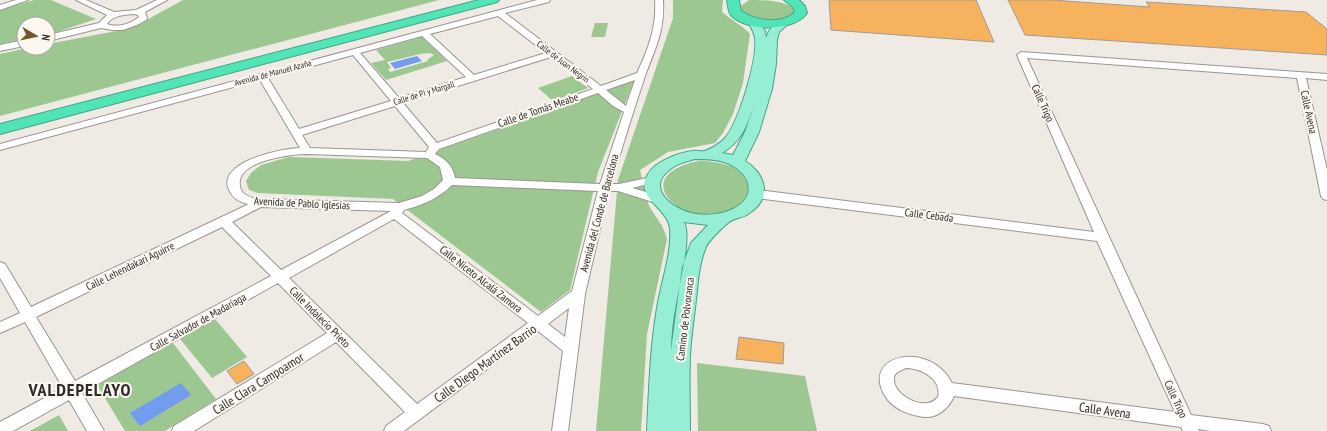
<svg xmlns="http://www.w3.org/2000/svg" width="1327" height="431" font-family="'PT Sans Narrow',sans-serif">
<rect width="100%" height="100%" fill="#efeae4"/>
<path fill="#9cc790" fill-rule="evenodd" d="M34 0H51L96 19 48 35V24H24V39L0 44V10Z
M183 0H439L0 116V54L28 48H48V44L132 28Z
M673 0H723L722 12C731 20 742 25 750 34L743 83 733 114 723 133 715 143 668 152 640 170C643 181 645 200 651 209 658 221 663 224 667 239L647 334 641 431H596L618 180 673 18Z
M749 0C762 0 789 0 795 11 788 26 748 22 740 9L741 6Z
M595 23H608L605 37H591Z
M422 37 447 61 386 80 371 63 385 60 376 50ZM430 53 434 55 427 60 428 61 390 72 388 69 391 68 387 62 420 54Z
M572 76 588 88 553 101 538 88Z
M634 81 598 172 570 290 541 312 393 199 258 193 249 190 246 181 251 173 261 165 289 157 408 161Z
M699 161C712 161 723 163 735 168 757 180 753 203 731 211 678 229 627 175 699 161Z
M215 319 247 357 212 378 180 339Z
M173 343 216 399 165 431H125L97 385Z
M697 363 805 376 817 431H698Z
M59 415 68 431H30Z"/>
<path fill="#729cee" d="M417 56 422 61 395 69 390 63Z
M181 383 191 395 140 426 130 413Z"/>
<path fill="#f7b25e" stroke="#a09b96" d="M829 0H976L994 42 831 30Z
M1008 0H1052L1150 7 1146 2 1306 12 1327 29V55L1025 35Z
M739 337 784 343 783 364 736 359Z
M244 361 254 374 237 384 227 371Z"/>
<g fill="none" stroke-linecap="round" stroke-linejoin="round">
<defs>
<path id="minor" d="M16 0H28L0 10V5Z
M76 0H86L114 12 136 10 157 0H167L145 12 147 18 146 20 137 25 123 30H112L101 28 48 41V35L99 23 107 15ZM134 14 138 15 139 17C130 24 118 28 107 24 113 15 124 15 134 14Z
M537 0H550L549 2 505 13 601 86 637 73C648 50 657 26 655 0H663C665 31 655 49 645 76 633 112 622 148 611 184H619L652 177 656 178 658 180 656 182 632 188 660 196 662 199 660 202 656 203 618 191H609L585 294 568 431H552L563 351 538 331 404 431H384L386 426 405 412 336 342 194 431H172L174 426 327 333 278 283 82 393 104 431H87L69 400 13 431H0V422L63 388 25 322 0 333V322L20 313 0 278V262L5 264 31 307 247 205 248 204C240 202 233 199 229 190 216 162 282 148 300 148L260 80 0 150V144ZM498 16 546 53 474 75 430 34ZM422 36 466 77 399 98 360 53ZM353 55 391 101 299 129 268 78ZM551 57 593 89 437 143 403 103ZM635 80 626 106 606 90ZM598 93 613 106 624 112 600 184 455 178C453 166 446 159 435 154L439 149ZM395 106 429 147 426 152 310 148 302 135ZM307 154 427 158 440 167 443 180 434 189 422 196 399 203 259 199C251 198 241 195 240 186 235 161 291 154 307 154ZM452 185 598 191 572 291 538 316 402 213 404 210C422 205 438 199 452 185ZM261 207 391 211 281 270 232 222ZM394 219 528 323 417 404 289 278ZM222 227 271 276 75 381 36 317ZM569 308 565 337 548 324Z
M24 40V46L0 51V45Z
M1021 52 1327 74V80L1306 78 1327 170V200L1323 199 1321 196 1297 78 1027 58 1191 415 1263 424 1269 426 1271 431H1211L1198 429 1199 431H1183L1181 427 954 396C949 408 938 418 924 417 909 415 893 409 885 396 860 354 930 340 952 383L1175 412 1097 241 757 198 753 197 751 194 753 191 757 190 1094 232 1017 55ZM906 368C921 368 942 379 938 397 935 400 932 403 927 403 915 405 892 393 894 377 895 372 902 370 906 368Z"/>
<path id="major" d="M753 19 757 20 765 31 766 38C769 29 776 21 785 19L790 22 779 32 777 40 776 64 772 89 759 132 745 161C766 174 773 199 748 214 743 218 733 218 729 222 723 227 709 240 706 247 699 263 698 282 696 300 694 318 691 337 690 355 689 380 690 406 690 431H647C649 390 650 349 657 308 661 282 672 254 670 228 668 208 633 197 648 174 656 161 678 153 692 151 696 150 701 152 704 151 709 150 719 144 723 140 738 127 758 58 755 38 754 32 751 27 748 22ZM754 106 745 132 733 155 722 153C742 141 746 127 754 106ZM694 159C705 159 717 159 727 163 751 173 758 196 733 209 721 215 704 216 691 213 669 207 645 186 672 168 678 163 687 162 694 159ZM684 222 708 225 691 243 682 267 671 351C671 335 673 319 676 304 679 286 692 236 684 222Z"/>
<path id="highway" d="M479 0H499L497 2 0 134V124Z
M727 0H739L741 11C756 21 781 25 795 12L793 7 784 0H799L805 6 807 13C794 32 746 32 731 15 728 11 728 5 727 0Z"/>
</defs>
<use href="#minor" stroke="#9a9590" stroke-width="2"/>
<use href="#major" stroke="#44a486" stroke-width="2"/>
<use href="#highway" stroke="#44a486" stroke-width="2"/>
<use href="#minor" fill="#fff" fill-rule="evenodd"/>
<use href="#major" fill="#96efd4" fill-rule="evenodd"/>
<use href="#highway" fill="#50e4b7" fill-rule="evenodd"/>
</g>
<g text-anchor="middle" stroke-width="4" stroke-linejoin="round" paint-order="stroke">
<g font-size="9" fill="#2e2c2a" stroke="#fdf7f1">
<text transform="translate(563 62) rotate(37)" y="3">Calle de Juan Negrín</text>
<text transform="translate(273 73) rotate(-15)" y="3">Avenida de Manuel Azaña</text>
<text transform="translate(424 93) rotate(-17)" y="3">Calle de Pi y Margall</text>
</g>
<g font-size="11" fill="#2e2c2a" stroke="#fdf7f1">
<text transform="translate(1043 103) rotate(66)" y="4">Calle Trigo</text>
<text transform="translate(538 110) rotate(-19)" y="4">Calle de Tomás Meabe</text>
<text transform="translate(1309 112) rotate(78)" y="4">Calle Avena</text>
<text transform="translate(302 203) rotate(3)" y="4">Avenida de Pablo Iglesias</text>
<text transform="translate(599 213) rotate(-75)" y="4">Avenida del Conde de Barcelona</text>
<text transform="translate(929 215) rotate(7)" y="4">Calle Cebada</text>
<text transform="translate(130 266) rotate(-26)" y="4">Calle Lehendakari Aguirre</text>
<text transform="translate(481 279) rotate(38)" y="4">Calle Niceto Alcalá Zamora</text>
<text transform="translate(320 317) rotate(45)" y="4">Calle Indalecio Prieto</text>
<text transform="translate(685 319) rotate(-83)" y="4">Camino de Polvoranca</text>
<text transform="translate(198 322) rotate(-29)" y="4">Calle Salvador de Madariaga</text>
<text transform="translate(1176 399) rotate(65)" y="4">Calle Trigo</text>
</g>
<g font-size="13" fill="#2e2c2a" stroke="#fdf7f1">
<text transform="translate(485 363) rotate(-36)" y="5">Calle Diego Martínez Barrio</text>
<text transform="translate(258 383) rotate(-32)" y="5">Calle Clara Campoamor</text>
<text transform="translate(1105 410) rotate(8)" y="5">Calle Avena</text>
</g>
<g font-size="18" font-weight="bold" letter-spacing="1" fill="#2e2c2a" stroke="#fdf7f1">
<text x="80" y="396">VALDEPELAYO</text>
</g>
</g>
<g transform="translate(36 36) rotate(99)"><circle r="19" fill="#fdf7f1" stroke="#aaa6a1"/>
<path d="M0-3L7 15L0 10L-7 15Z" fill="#75572c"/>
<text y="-6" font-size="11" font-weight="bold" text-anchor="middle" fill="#2e2c2a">N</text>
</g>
</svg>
